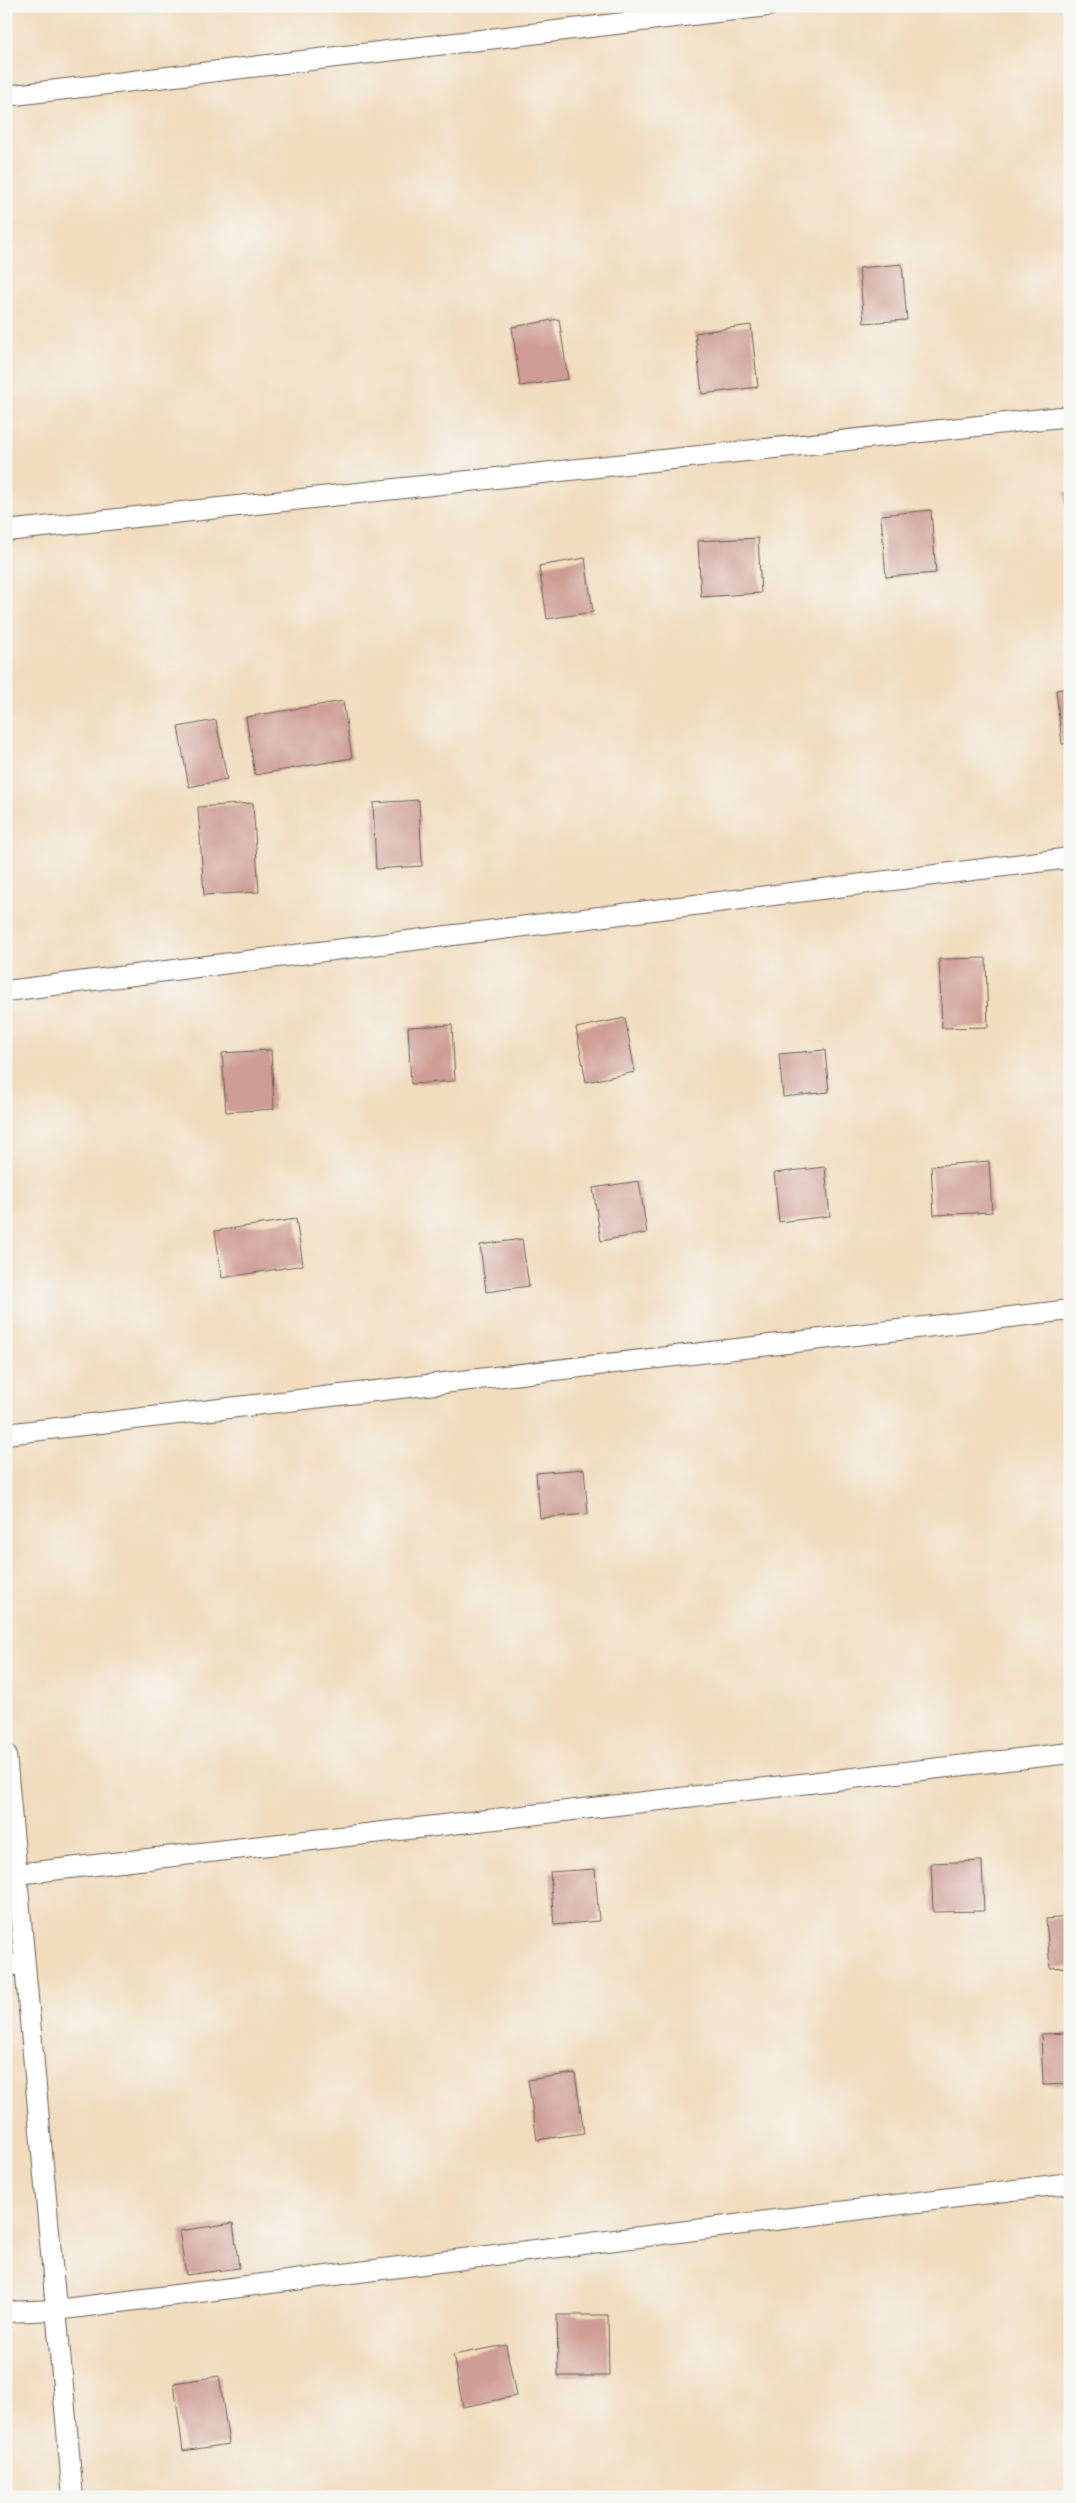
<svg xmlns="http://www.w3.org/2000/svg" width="1076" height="2503" font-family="'IM FELL English',serif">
<rect width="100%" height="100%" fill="#f6f6f2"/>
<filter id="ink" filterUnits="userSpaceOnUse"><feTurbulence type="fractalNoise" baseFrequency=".02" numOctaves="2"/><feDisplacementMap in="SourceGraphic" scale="10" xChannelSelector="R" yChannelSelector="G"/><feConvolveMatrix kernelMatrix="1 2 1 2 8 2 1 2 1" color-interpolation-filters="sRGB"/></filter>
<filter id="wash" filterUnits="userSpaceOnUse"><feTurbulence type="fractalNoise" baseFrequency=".0096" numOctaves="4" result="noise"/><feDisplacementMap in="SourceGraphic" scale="20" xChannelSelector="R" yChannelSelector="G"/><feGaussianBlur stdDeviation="1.12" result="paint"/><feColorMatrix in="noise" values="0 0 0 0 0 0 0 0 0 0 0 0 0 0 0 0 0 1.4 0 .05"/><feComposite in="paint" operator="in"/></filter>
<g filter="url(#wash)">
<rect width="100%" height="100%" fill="#f1dcbd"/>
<g id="blocks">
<path fill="#ce9d93" d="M902 264 907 320 864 323 859 268Z
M559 319 568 379 520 386 512 327Z
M751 325 758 387 702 394 695 333Z
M1064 492H1070V525H1069Z
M931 510 936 573 886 577 881 515Z
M758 538 761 593 701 597 698 541Z
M585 558 593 612 547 619 539 566Z
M1070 688V743L1062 744 1056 690Z
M343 701 352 758 255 775 246 717Z
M216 720 227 779 189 787 178 727Z
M419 800 422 866 376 869 373 803Z
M253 803 259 892 204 895 198 807Z
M986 958 988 1027 942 1028 939 959Z
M625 1018 635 1072 586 1082 576 1028Z
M452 1025 455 1081 411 1084 408 1027Z
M271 1050 274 1109 226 1112 222 1053Z
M825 1050 829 1092 783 1097 779 1054Z
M989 1161 992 1212 934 1215 931 1166Z
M825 1167 830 1216 779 1222 774 1173Z
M639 1181 647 1233 601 1241 593 1188Z
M296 1219 303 1265 222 1278 215 1231Z
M522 1239 529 1286 486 1292 480 1245Z
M584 1469 588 1514 540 1518 536 1473Z
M982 1861 984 1911 933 1912 931 1863Z
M595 1869 599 1921 554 1925 550 1872Z
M1070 1917V1967L1050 1968 1046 1919Z
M1070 2033V2084L1043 2085 1041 2034Z
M575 2073 584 2133 537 2140 528 2080Z
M233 2223 239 2268 186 2275 179 2231Z
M557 2315H608L609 2376H558Z
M506 2345 516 2396 463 2407 453 2355Z
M219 2376 229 2444 183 2451 174 2383Z"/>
</g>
</g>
<g filter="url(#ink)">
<use href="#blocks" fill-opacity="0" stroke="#675f54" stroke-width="1"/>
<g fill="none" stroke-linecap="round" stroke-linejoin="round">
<defs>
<path id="service" d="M6 96 768 6
M6 531 1070 416
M6 991 1070 858
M6 1434 1070 1310
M6 1754 73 2497
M17 1874 1070 1753
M6 1965 25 1964
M6 2312 56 2310 1070 2183"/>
</defs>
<use href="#service" stroke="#675f54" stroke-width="22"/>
<use href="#service" stroke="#fff" stroke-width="20"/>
</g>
</g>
<rect width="1076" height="2503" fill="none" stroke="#f6f6f2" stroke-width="25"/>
</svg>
